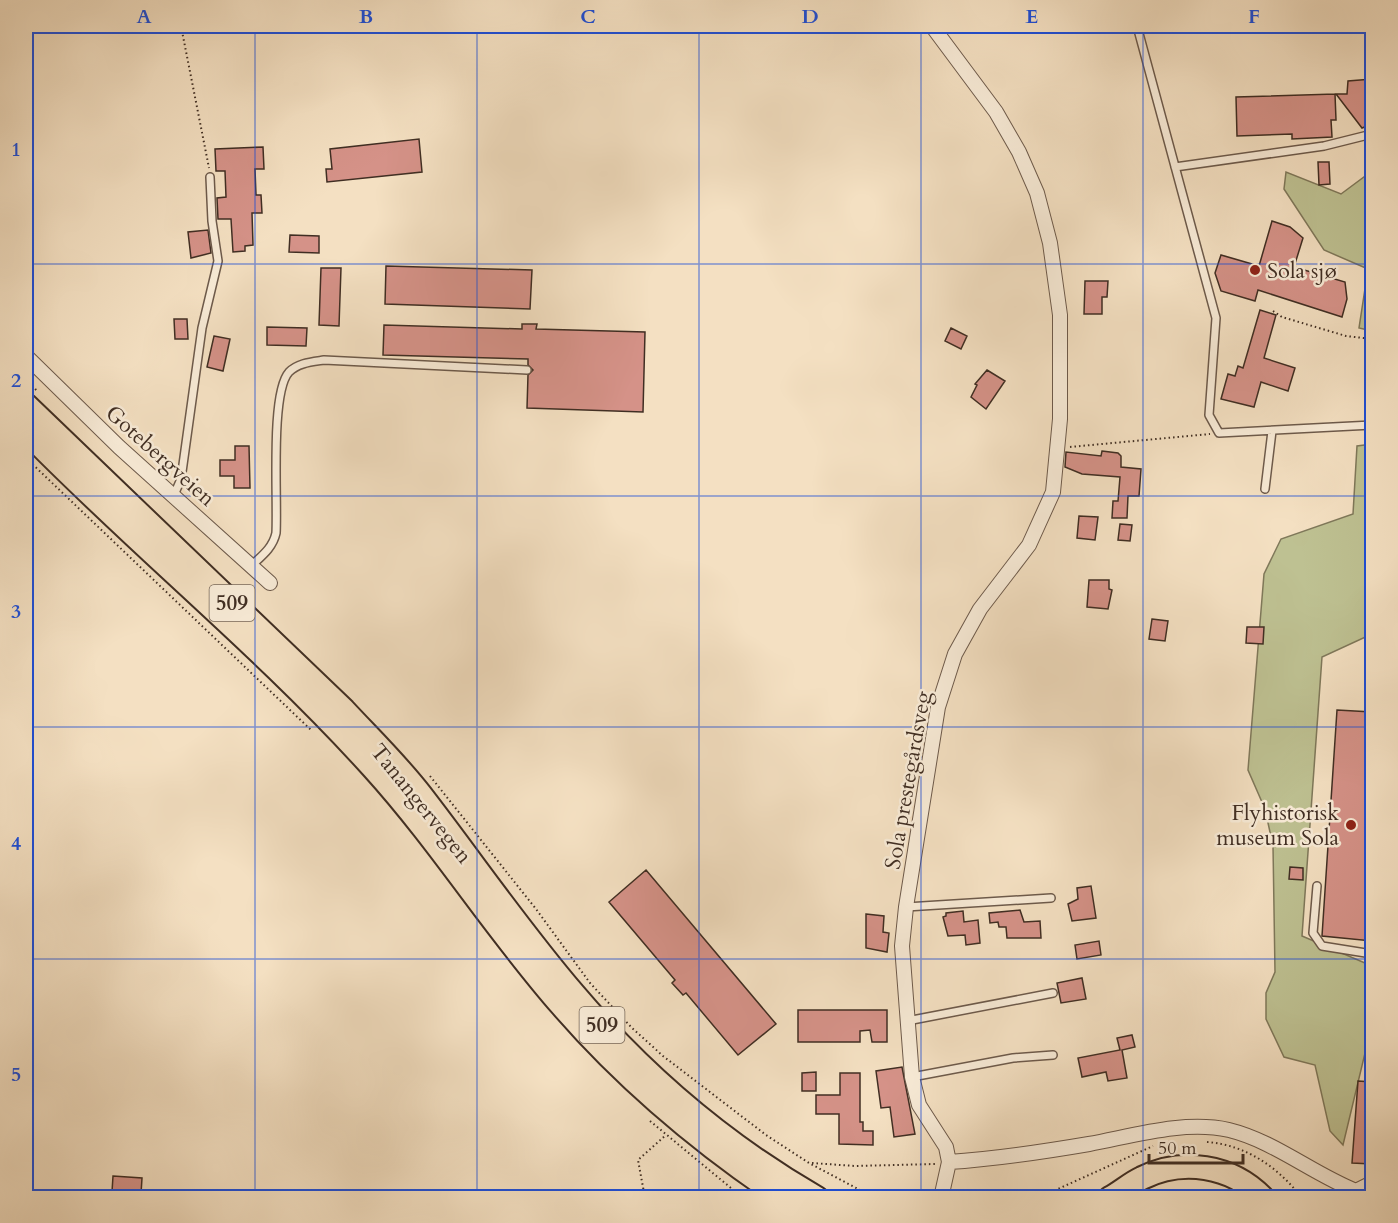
<svg xmlns="http://www.w3.org/2000/svg" width="1398" height="1223" font-family="Cardo,serif">
<rect width="100%" height="100%" fill="#f4e0c2"/>
<filter id="stains"><feTurbulence type="fractalNoise" baseFrequency=".00333" numOctaves="4"/><feColorMatrix values="0 0 0 0 .2 0 0 0 0 .09 0 0 0 0 .02 0 0 0 .5 -.17"/></filter>
<radialGradient id="worn" r=".72"><stop offset=".6" stop-color="#630" stop-opacity="0"/><stop offset="1" stop-color="#630" stop-opacity=".3"/></radialGradient>
<path fill="#bec192" stroke="#7f785a" stroke-width="1.5" d="M1372 171V331L1359 328 1368 269 1324 250 1284 189 1286 172 1341 194Z
M1372 444V634L1322 657 1302 936 1372 966V1024L1343 1145 1330 1131 1315 1065 1284 1057 1266 1019V993L1275 972 1273 846 1265 809 1248 770 1264 574 1281 539 1353 514 1357 446Z"/>
<path fill="#d59288" stroke="#402e23" stroke-width="1.5" d="M1372 79V124L1362 128 1336 94H1347L1348 81Z
M1335 94 1336 120H1331L1332 137 1292 139V134L1237 136 1236 97Z
M419 139 422 172 327 182 326 169H332L330 149Z
M263 147 264 169H255L256 195H261L262 213H252L253 245 245 246V251L233 252 231 219H218L217 198 226 197 225 171H216L215 149Z
M1318 162H1329L1330 184 1319 185Z
M1272 221 1290 227 1303 238 1294 267 1345 282 1347 299 1342 317 1258 290 1255 301 1221 291 1215 273 1221 255 1259 266Z
M208 230 211 253 191 258 188 232Z
M290 235 319 236V253L289 252Z
M386 266 532 270 530 309 385 304Z
M321 268H341L339 326 319 325Z
M1085 281H1108L1107 297H1102V314H1084Z
M1260 310 1276 315 1264 358 1295 368 1288 391 1261 382 1254 407 1221 399 1228 374 1235 376 1238 366 1243 368Z
M174 319H187L188 339H175Z
M522 324H537L536 329 645 332 643 412 527 408 528 375 533 370 528 365V359L383 355 384 325 522 329Z
M267 327 307 328 306 346 267 345Z
M951 328 967 336 961 349 945 341Z
M214 336 230 339 223 371 207 367Z
M987 370 1005 381 986 409 971 397 977 385 975 384Z
M235 446H249L250 488H234V476H220V460H235Z
M1102 451 1118 453 1121 456V467L1141 469 1139 496H1128L1127 518H1112L1113 501H1118L1120 477 1082 474 1065 467 1066 452 1101 456Z
M1079 516 1098 517 1095 540 1077 538Z
M1120 524 1132 525 1130 541 1118 540Z
M1089 580H1109V589L1112 590 1108 609 1087 607Z
M1152 619 1168 621 1165 641 1149 639Z
M1247 627H1264L1263 644 1246 643Z
M1337 710 1372 712V941L1322 936Z
M1290 867 1303 868V880L1289 879Z
M646 870 776 1024 738 1055 686 993 683 995 672 983 675 980 609 902Z
M1091 886 1096 918 1072 921 1068 904 1078 899 1077 888Z
M1020 910 1024 922 1040 921 1041 938H1007L1006 927H999L998 922 990 923 989 913Z
M963 911 964 922 978 920 980 943 966 945 965 935 948 936 943 917 946 916V913Z
M866 914 884 916 883 932 889 933 887 952 866 948Z
M1099 941 1101 955 1077 959 1075 945Z
M1082 978 1086 999 1061 1003 1057 983Z
M798 1010H887V1042H872L870 1030 860 1031V1042H798Z
M1132 1035 1135 1047 1122 1050 1127 1078 1108 1081 1106 1072 1082 1077 1078 1058 1120 1050 1117 1038Z
M902 1067 915 1134 894 1137 890 1107 881 1108 876 1071Z
M816 1072V1091H802V1073Z
M840 1073H860V1122H863V1131H873V1145L839 1144V1114H816V1095H840Z
M1358 1081 1372 1082V1164L1352 1163Z
M113 1176 142 1178 141 1194 127 1193V1196L112 1192Z"/>
<g fill="none" stroke-linecap="round" stroke-linejoin="round">
<defs>
<path id="service" d="M1137 26 1216 318 1209 415 1219 433 1372 425
M1175 167 1324 146 1372 134
M1265 489 1272 431
M174 495 181 479 202 328 218 261 212 221 210 177
M252 565C263 555 273 547 276 533 278 500 270 393 289 372 298 363 311 362 324 360L527 370
M1317 886 1313 933 1322 946 1372 954
M906 907 1051 898
M907 1021 1053 993
M912 1077 1013 1058 1053 1055"/>
<path id="minor" d="M932 26 996 112 1019 152 1037 193 1050 243 1060 315V419L1053 492 1029 545 980 609 955 654 938 707 906 907 902 946 912 1077 919 1105 946 1147 949 1162 941 1198
M26 356 119 447 270 583
M949 1162C997 1159 1042 1152 1089 1144 1133 1136 1184 1120 1229 1130 1274 1141 1313 1174 1356 1191L1372 1183"/>
<path id="trunk" d="M26 405 344 710C370 738 398 765 421 795 472 861 519 930 574 994 642 1074 725 1145 817 1198
M26 431C138 546 265 648 373 768 441 843 495 930 562 1006 627 1081 701 1143 783 1198
M1110 1198C1121 1192 1131 1183 1142 1178 1182 1158 1231 1165 1263 1198"/>
</defs>
<use href="#service" stroke="#6d5a4b" stroke-width="10"/>
<use href="#minor" stroke="#6d5a4b" stroke-width="16"/>
<use href="#trunk" stroke="#402e23" stroke-width="26"/>
<path stroke="#402e23" stroke-width="2" stroke-dasharray="1.5 3" stroke-linecap="butt" d="M181 26 209 168
M1273 311 1282 317 1346 336 1372 339
M26 379 38 392
M1070 447 1210 434
M26 458 311 730
M430 776 536 909 590 983 632 1028 663 1056 766 1135 809 1163 875 1198
M650 1121 743 1198
M1207 1142C1246 1145 1278 1167 1302 1198
M812 1163 855 1166 935 1164
M645 1198 638 1160 666 1135
M1038 1198 1153 1146
M1315 1198 1333 1196"/>
<use href="#service" stroke="#f8ebd7" stroke-width="7"/>
<use href="#minor" stroke="#f8ebd7" stroke-width="14"/>
<use href="#trunk" stroke="#f4e0c2" stroke-width="22"/>
</g>
<path fill="none" stroke="#1d4ed8" stroke-width="1.5" stroke-opacity="0.55" d="M255 26V1198M477 26V1198M699 26V1198M921 26V1198M1143 26V1198M26 264H1372M26 496H1372M26 727H1372M26 959H1372"/>
<g fill="#8f2418" stroke="#f8ebd7" stroke-width="2">
<circle cx="1255" cy="270" r="6"/>
<circle cx="1351" cy="825" r="6"/>
</g>
<g text-anchor="middle" stroke-width="5" stroke-linejoin="round" paint-order="stroke">
<g fill="#f8ebd7" stroke="#776759" stroke-width="1.5">
<rect x="209.5" y="585" width="45" height="36" rx="4.5"/>
<rect x="579.5" y="1007" width="45" height="36" rx="4.5"/>
</g>
<g font-size="21" font-weight="bold" fill="#402e23">
<text x="232" y="610">509</text>
<text x="602" y="1032">509</text>
</g>
<g font-size="22" fill="#402e23" stroke="#f8ebd7" text-anchor="start">
<text x="1267" y="278">Sola sjø</text>
<text x="1339" y="820" text-anchor="end">Flyhistorisk<tspan x="1339" dy="25">museum Sola</tspan></text>
</g>
<g font-size="22" fill="#402e23" stroke="#f8ebd7">
<text transform="translate(161 455) rotate(42)" y="8">Gotebergveien</text>
<text transform="translate(907 780) rotate(-80)" y="8">Sola prestegårdsveg</text>
<text transform="translate(422 803) rotate(51)" y="8">Tanangervegen</text>
</g>
</g>
<rect width="1398" height="1223" fill="none" stroke="#f4e0c2" stroke-width="66"/>
<path d="M1149 1154v9h94v-9" fill="none" stroke="#402e23" stroke-width="3"/>
<text x="1158" y="1154" font-size="18" fill="#402e23" stroke="#f8ebd7" stroke-width="4.5" paint-order="stroke">50 m</text>
<rect x="33" y="33" width="1332" height="1157" fill="none" stroke="#1d4ed8" stroke-width="2"/>
<g font-size="20" text-anchor="middle" font-weight="bold" fill="#1d4ed8">
<text x="144" y="23">A</text>
<text x="366" y="23">B</text>
<text x="588" y="23">C</text>
<text x="810" y="23">D</text>
<text x="1032" y="23">E</text>
<text x="1254" y="23">F</text>
<text x="16" y="156">1</text>
<text x="16" y="387">2</text>
<text x="16" y="618">3</text>
<text x="16" y="850">4</text>
<text x="16" y="1081">5</text>
</g>
<rect width="100%" height="100%" filter="url(#stains)"/>
<rect width="100%" height="100%" fill="url(#worn)"/>
</svg>
